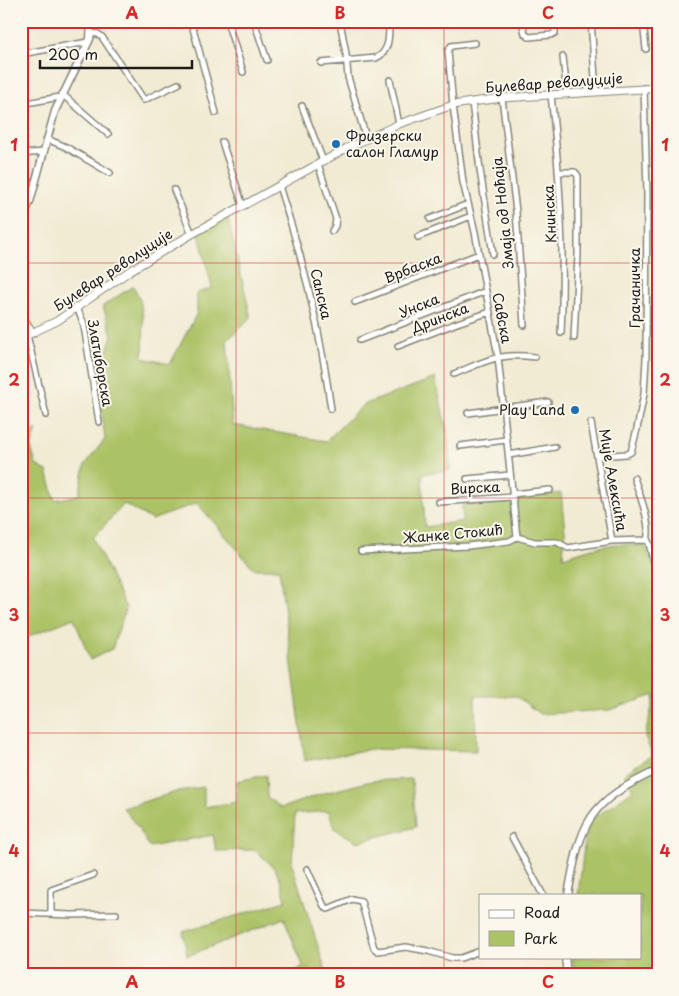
<svg xmlns="http://www.w3.org/2000/svg" width="679" height="996" font-family="'Playpen Sans',sans-serif">
<rect width="100%" height="100%" fill="#fbf7ec"/>
<filter id="ink" filterUnits="userSpaceOnUse"><feTurbulence type="fractalNoise" baseFrequency=".02" numOctaves="2"/><feDisplacementMap in="SourceGraphic" scale="10" xChannelSelector="R" yChannelSelector="G"/><feConvolveMatrix kernelMatrix="1 2 1 2 8 2 1 2 1" color-interpolation-filters="sRGB"/></filter>
<filter id="wash" filterUnits="userSpaceOnUse"><feTurbulence type="fractalNoise" baseFrequency=".0096" numOctaves="4" result="noise"/><feDisplacementMap in="SourceGraphic" scale="20" xChannelSelector="R" yChannelSelector="G"/><feGaussianBlur stdDeviation="1.12" result="paint"/><feColorMatrix in="noise" values="0 0 0 0 0 0 0 0 0 0 0 0 0 0 0 0 0 1.4 0 .05"/><feComposite in="paint" operator="in"/></filter>
<g filter="url(#wash)">
<rect width="100%" height="100%" fill="#f1ebd3"/>
<path fill="#acc266" stroke="#646f41" d="M227 215 251 318 227 340 233 425 326 441 363 405 435 378 447 430 450 470 422 474 425 527 463 521 462 505 561 493 565 532 563 557 592 548 616 544 645 546 654 565 658 563V975H575L572 957H640V895H578L587 823 633 790 624 774 652 755 645 736 655 695 610 710 540 714 516 696H475L476 751 371 749 305 761 279 569H254L197 503 152 520 124 504 93 538 126 608 112 649 90 660 74 618 27 637H21V433L37 430 31 447 36 465 47 471 55 500 79 495 85 465 105 439 98 379 112 335 103 306 133 286C147 306 143 335 143 358L170 364 197 313V293L212 288 198 230Z
M266 775 267 797 281 808 321 794 371 781 412 779 416 827 357 842 334 828 329 811 295 814 292 864 327 975H317L306 969 298 975H289L303 966 284 918 187 956 183 932 285 901C281 872 276 869 255 850L216 851 213 835 149 847 139 829 123 808 179 791 204 787V807L237 802V781Z"/>
</g>
<g filter="url(#ink)">
<g fill="none" stroke-linecap="round" stroke-linejoin="round">
<defs>
<path id="minor" d="M191 21 216 113
M227 21 243 72
M254 21 267 60
M340 21 346 54 348 77 366 138
M522 21 525 34 529 37 551 35 555 33V21
M591 21 596 92
M643 21 646 49
M91 33 98 34 102 37 144 100 178 84
M475 43 451 46 448 51 453 105 463 182 475 232 498 357 517 537
M21 54 88 42
M563 57 567 94
M321 63 376 58C390 52 389 35 389 21
M390 80 399 124
M62 94 108 134
M551 95C560 175 565 253 561 333
M502 98 516 211 524 325
M472 102 480 170 493 254
M21 104 60 97
M302 106 323 161
M47 139 66 147 110 173
M222 142 243 206
M21 154 43 152
M318 164 336 219 335 226 332 231
M559 172H575L578 176V255L574 338
M279 186C303 258 321 333 331 409
M174 190 192 234
M430 219 468 204
M418 237 471 216
M355 302 479 254
M77 308 83 322 85 332 99 422
M27 335 46 415
M360 340 486 291
M398 346 457 323 490 312
M454 374C486 361 499 352 535 357
M468 413 548 402
M591 423 612 541
M460 446 506 440
M509 455 555 447
M597 456 627 454 631 452 637 429 644 394 646 359 647 192 644 88
M634 478C639 493 652 525 647 540
M467 479 510 475
M512 494 550 490
M439 502 512 497
M647 540 649 543 658 584
M361 551 468 546 509 541 517 537 535 542H557L568 548 612 541 647 540
M512 837 543 895
M307 869 324 906 328 909 352 899 361 901 374 948 378 951 406 947 428 951 452 958H461L480 951
M21 913 72 915 116 914
M51 914V890L93 875
M21 974 27 975"/>
<path id="tertiary" d="M21 221 30 202 55 111 90 39 91 21
M21 315 33 333
M568 895C581 821 588 802 658 770
M565 957 567 975"/>
<path id="secondary" d="M21 338 57 321 131 270 192 234 347 148 399 124 453 105 472 102 502 98 658 88"/>
</defs>
<use href="#minor" stroke="#868478" stroke-width="8"/>
<use href="#tertiary" stroke="#868478" stroke-width="9"/>
<use href="#secondary" stroke="#868478" stroke-width="9"/>
<use href="#minor" stroke="#fff" stroke-width="5"/>
<use href="#tertiary" stroke="#fff" stroke-width="6"/>
<use href="#secondary" stroke="#fff" stroke-width="7"/>
</g>
</g>
<path fill="none" stroke="#d62828" stroke-width="1" stroke-opacity="0.55" d="M236 21V975M444 21V975M21 263H658M21 498H658M21 733H658"/>
<g fill="#1f6fb2" stroke="#fbf7ec" stroke-width="2">
<circle cx="336" cy="144" r="5"/>
<circle cx="575" cy="410" r="5"/>
</g>
<g text-anchor="middle" stroke-width="4" stroke-linejoin="round" paint-order="stroke">
<g font-size="14" fill="#1c1c1c" stroke="#fbf7ec">
<text transform="translate(554 83) rotate(-4)" y="5">Булевар револуције</text>
<text transform="translate(503 213) rotate(-96)" y="5">Змаја од Ноћаја</text>
<text transform="translate(550 214) rotate(-93)" y="5">Книнска</text>
<text transform="translate(413 268) rotate(-21)" y="5">Врбаска</text>
<text transform="translate(113 270) rotate(-33)" y="5">Булевар револуције</text>
<text transform="translate(635 288) rotate(-90)" y="5">Грачаничка</text>
<text transform="translate(321 294) rotate(77)" y="5">Санска</text>
<text transform="translate(419 306) rotate(-22)" y="5">Унска</text>
<text transform="translate(440 318) rotate(-21)" y="5">Дринска</text>
<text transform="translate(502 318) rotate(79)" y="5">Савска</text>
<text transform="translate(100 363) rotate(80)" y="5">Златиборска</text>
<text transform="translate(613 480) rotate(80)" y="5">Мије Алексића</text>
<text transform="translate(475 488) rotate(-3)" y="5">Вирска</text>
<text transform="translate(453 534) rotate(-5)" y="5">Жанке Стокић</text>
</g>
<g font-size="14" fill="#1c1c1c" stroke="#fbf7ec" text-anchor="start">
<text x="346" y="141">Фризерски<tspan x="346" dy="16">салон Гламур</tspan></text>
<text x="565" y="415" text-anchor="end">Play Land</text>
</g>
</g>
<rect width="679" height="996" fill="none" stroke="#fbf7ec" stroke-width="55"/>
<rect x="479" y="894" width="162" height="65" fill="#fbf7ec" stroke="#a29f99"/>
<rect x="489" y="910" width="25" height="8" fill="#ffffff" stroke="#a29f99"/>
<text x="524" y="918" font-size="15" fill="#1c1c1c">Road</text>
<rect x="489" y="931" width="25" height="15" fill="#acc266" stroke="#a29f99"/>
<text x="524" y="944" font-size="15" fill="#1c1c1c">Park</text>
<path d="M40 60v8h152v-8" fill="none" stroke="#1c1c1c" stroke-width="2.5"/>
<text x="48" y="60" font-size="15" fill="#1c1c1c" stroke="#fbf7ec" stroke-width="4" paint-order="stroke">200 m</text>
<rect x="28" y="28" width="624" height="940" fill="none" stroke="#d62828" stroke-width="2"/>
<g font-size="16" text-anchor="middle" font-weight="bold" fill="#d62828">
<text x="132" y="19">A</text>
<text x="340" y="19">B</text>
<text x="548" y="19">C</text>
<text x="14" y="151">1</text>
<text x="665" y="151">1</text>
<text x="14" y="386">2</text>
<text x="665" y="386">2</text>
<text x="14" y="621">3</text>
<text x="665" y="621">3</text>
<text x="14" y="857">4</text>
<text x="665" y="857">4</text>
<text x="132" y="988">A</text>
<text x="340" y="988">B</text>
<text x="548" y="988">C</text>
</g>
</svg>
